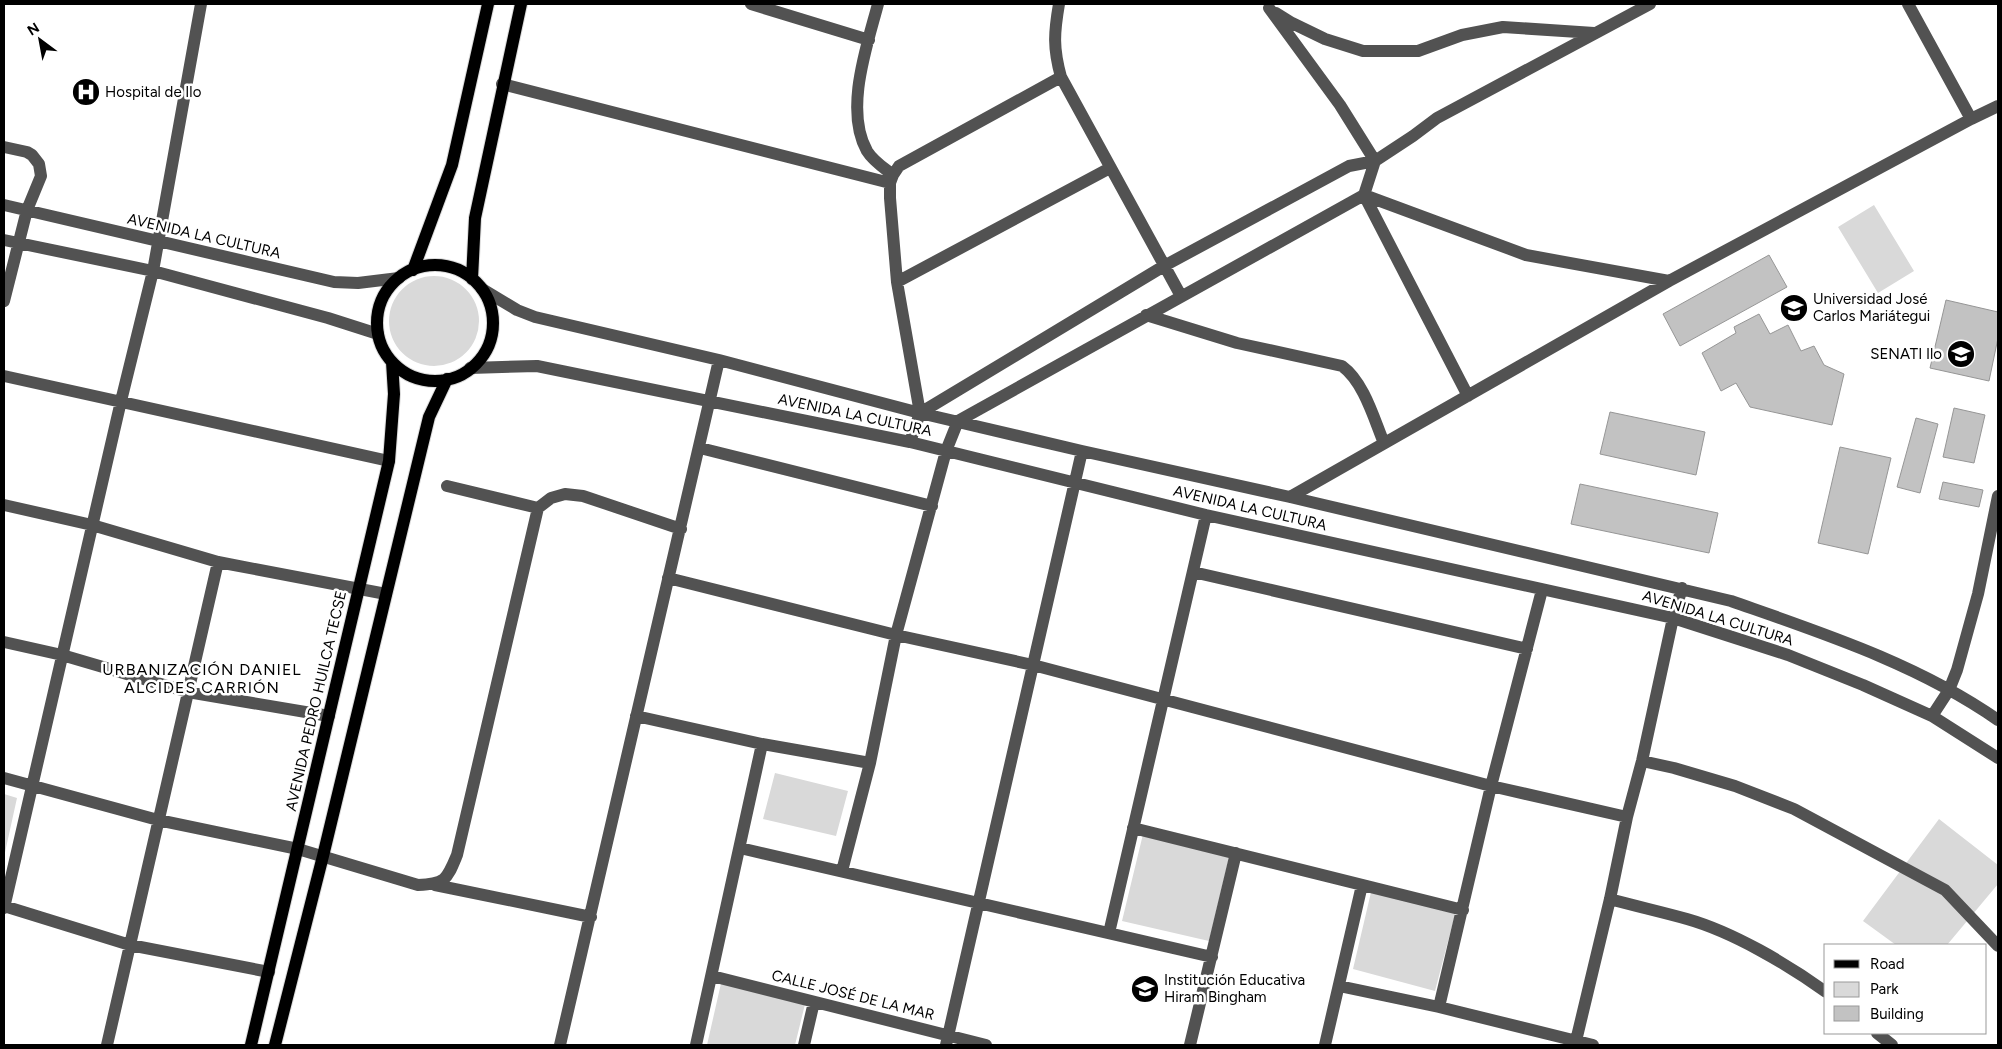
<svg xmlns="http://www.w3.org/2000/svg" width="2002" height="1049" font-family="Figtree,sans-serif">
<rect width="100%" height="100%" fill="#fff"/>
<path fill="#d9d9d9" d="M1874 205 1914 271 1878 293 1838 227Z
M389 321a45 45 0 1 1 90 0a45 45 0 1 1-90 0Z
M775 773 848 791 836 836 763 819Z
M4 794 17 798 4 857Z
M1939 819 1998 865V884L1947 945H1896L1863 921Z
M1144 830 1230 853 1209 941 1122 921Z
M1372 888 1457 907 1435 991 1353 969Z
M722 979 806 1000 795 1045H707Z"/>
<path fill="#c2c2c2" stroke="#969696" d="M1769 255 1787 287 1680 346 1663 314Z
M1946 300 1998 312V338L1989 381 1930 368Z
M1759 314 1770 334 1788 325 1801 351 1814 346 1824 365 1844 374 1832 425 1750 407 1736 383 1721 391 1702 353 1736 333 1734 327Z
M1954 408 1985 415 1974 463 1943 457Z
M1610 412 1705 432 1696 475 1600 454Z
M1916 418 1938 424 1920 493 1897 487Z
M1840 447 1891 458 1868 554 1818 543Z
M1943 482 1983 490 1979 507 1939 499Z
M1580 484 1718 513 1709 553 1571 524Z"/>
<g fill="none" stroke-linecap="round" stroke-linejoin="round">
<defs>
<path id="major" d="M377 323a58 58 0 1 1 116 0a58 58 0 1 1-116 0Z
M413 270 452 165 488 4
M472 279 475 218 521 4
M251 1045 389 461 394 394 392 362
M275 1045 323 856 429 417 447 379"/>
</defs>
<use href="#major" stroke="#dbdbdb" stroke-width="14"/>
<path stroke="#525252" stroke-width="12" d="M751 4 869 40
M878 4C867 46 844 110 867 151 873 161 884 168 893 175
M1059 4C1054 33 1053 48 1061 77L1181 296
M1908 4 1971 119
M1276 13 1292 23 1325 39 1363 51H1418L1462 35 1503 27 1594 33
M502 84 890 183
M4 147 27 152 32 155 39 164 41 176 27 210 4 301
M1364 195 1526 255 1669 281
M1364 195 1468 396
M4 205 334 282 358 283 399 278
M4 240 153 271 328 318 378 334
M897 282 1110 168
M482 289 517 310 535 317 719 360 920 413 1082 451 1290 497 1731 601C1822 633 1918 664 1998 720
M1146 315 1237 343 1342 366C1364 382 1374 419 1384 443
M470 368 537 366 910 442 1206 515 1673 618 1788 655 1863 685 1932 716 1998 758
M4 376 389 461
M920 413 1164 266 1349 166 1375 161 1413 136 1437 118 1650 4
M910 442 920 413 897 282 890 198V183L893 175 899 166 1061 77
M700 448 932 506
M447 486 538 508
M1290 497 1669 281 1971 119 1998 106
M4 505 92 525 218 562 386 594
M1193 572 1527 649
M668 578 896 635 1033 665 1491 786 1627 817
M4 642 62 655 188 692 329 716
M636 716 762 744 870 763
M1932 716 1949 690 1957 670 1978 594 1998 496
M1642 761 1674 768 1735 786 1794 809 1945 890 1998 946
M4 778 158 820 298 849 418 885C446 884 447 879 457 855L538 508 551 498 565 494 583 496 681 529
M1133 828 1463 910
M740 848 1212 957
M842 871 870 763 896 635 946 451 958 421 1364 195 1375 161 1340 105 1269 8
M435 885 591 917
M1610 899C1635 906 1662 912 1687 919 1733 932 1787 964 1826 992
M4 906 130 945 269 972
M4 908 121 401 153 271 201 4
M1109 933 1206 515
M712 976 986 1045
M1339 986 1439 1007 1593 1045
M1439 1007 1491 786 1542 590
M1877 1033 1892 1045
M107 1045 218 562
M560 1045 719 360
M696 1045 762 744
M804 1045 814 1002
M946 1045 1082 451
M1190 1045 1236 853
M1325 1045 1362 885
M1575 1045 1610 899 1627 817 1642 761 1673 618 1682 588"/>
<use href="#major" stroke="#000" stroke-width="12"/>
</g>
<defs>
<symbol id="hospital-disc" viewBox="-11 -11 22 22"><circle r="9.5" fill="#000" stroke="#fff"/><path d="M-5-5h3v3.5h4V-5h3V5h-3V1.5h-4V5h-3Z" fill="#fff"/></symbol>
<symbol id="university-disc" viewBox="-11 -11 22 22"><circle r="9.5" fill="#000" stroke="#fff"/><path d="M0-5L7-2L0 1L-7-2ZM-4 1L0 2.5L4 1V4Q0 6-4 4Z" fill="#fff"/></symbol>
<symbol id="school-disc" viewBox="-11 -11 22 22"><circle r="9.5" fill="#000" stroke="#fff"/><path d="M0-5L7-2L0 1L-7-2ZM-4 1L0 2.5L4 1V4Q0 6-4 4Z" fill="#fff"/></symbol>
</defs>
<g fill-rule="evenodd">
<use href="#hospital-disc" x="70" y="76" width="32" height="32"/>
<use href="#university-disc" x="1778" y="292" width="32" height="32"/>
<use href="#university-disc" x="1945" y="338" width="32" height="32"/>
<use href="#school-disc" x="1129" y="973" width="32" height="32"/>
</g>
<g text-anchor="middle" stroke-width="5" stroke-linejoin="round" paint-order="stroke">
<g font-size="15" fill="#000" stroke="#fff" text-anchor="start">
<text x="105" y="97">Hospital de Ilo</text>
<text x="1813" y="304">Universidad José<tspan x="1813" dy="17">Carlos Mariátegui</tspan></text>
<text x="1942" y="359" text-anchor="end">SENATI Ilo</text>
<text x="1164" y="985">Institución Educativa<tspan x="1164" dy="17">Hiram Bingham</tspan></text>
</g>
<g font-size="15" fill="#000" stroke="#fff">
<text transform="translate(204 236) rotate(13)" y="5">AVENIDA LA CULTURA</text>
<text transform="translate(855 415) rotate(12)" y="5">AVENIDA LA CULTURA</text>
<text transform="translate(1250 508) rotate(13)" y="5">AVENIDA LA CULTURA</text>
<text transform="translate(1718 618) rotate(17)" y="5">AVENIDA LA CULTURA</text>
<text transform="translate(316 701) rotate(-77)" y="5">AVENIDA PEDRO HUILCA TECSE</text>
<text transform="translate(853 995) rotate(14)" y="5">CALLE JOSÉ DE LA MAR</text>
</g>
<g font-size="16" letter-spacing="1" fill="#000" stroke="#fff">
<text x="202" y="675">URBANIZACIÓN DANIEL<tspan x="202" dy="18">ALCIDES CARRIÓN</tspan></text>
</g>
</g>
<rect width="2002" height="1049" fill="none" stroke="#000000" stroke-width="10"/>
<rect x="1824" y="944" width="162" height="90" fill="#ffffff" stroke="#999999"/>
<rect x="1834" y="960" width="25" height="8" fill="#000000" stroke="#999999"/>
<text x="1870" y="969" font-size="15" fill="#000000">Road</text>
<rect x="1834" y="982" width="25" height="15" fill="#d9d9d9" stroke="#999999"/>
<text x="1870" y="994" font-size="15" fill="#000000">Park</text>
<rect x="1834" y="1006" width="25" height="15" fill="#c2c2c2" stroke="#999999"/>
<text x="1870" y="1019" font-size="15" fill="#000000">Building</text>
<g transform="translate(40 40) rotate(328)" stroke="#ffffff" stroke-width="4" paint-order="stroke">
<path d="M0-4L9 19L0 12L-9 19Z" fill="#000000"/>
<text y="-8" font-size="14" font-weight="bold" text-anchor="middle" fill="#000000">N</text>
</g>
</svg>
